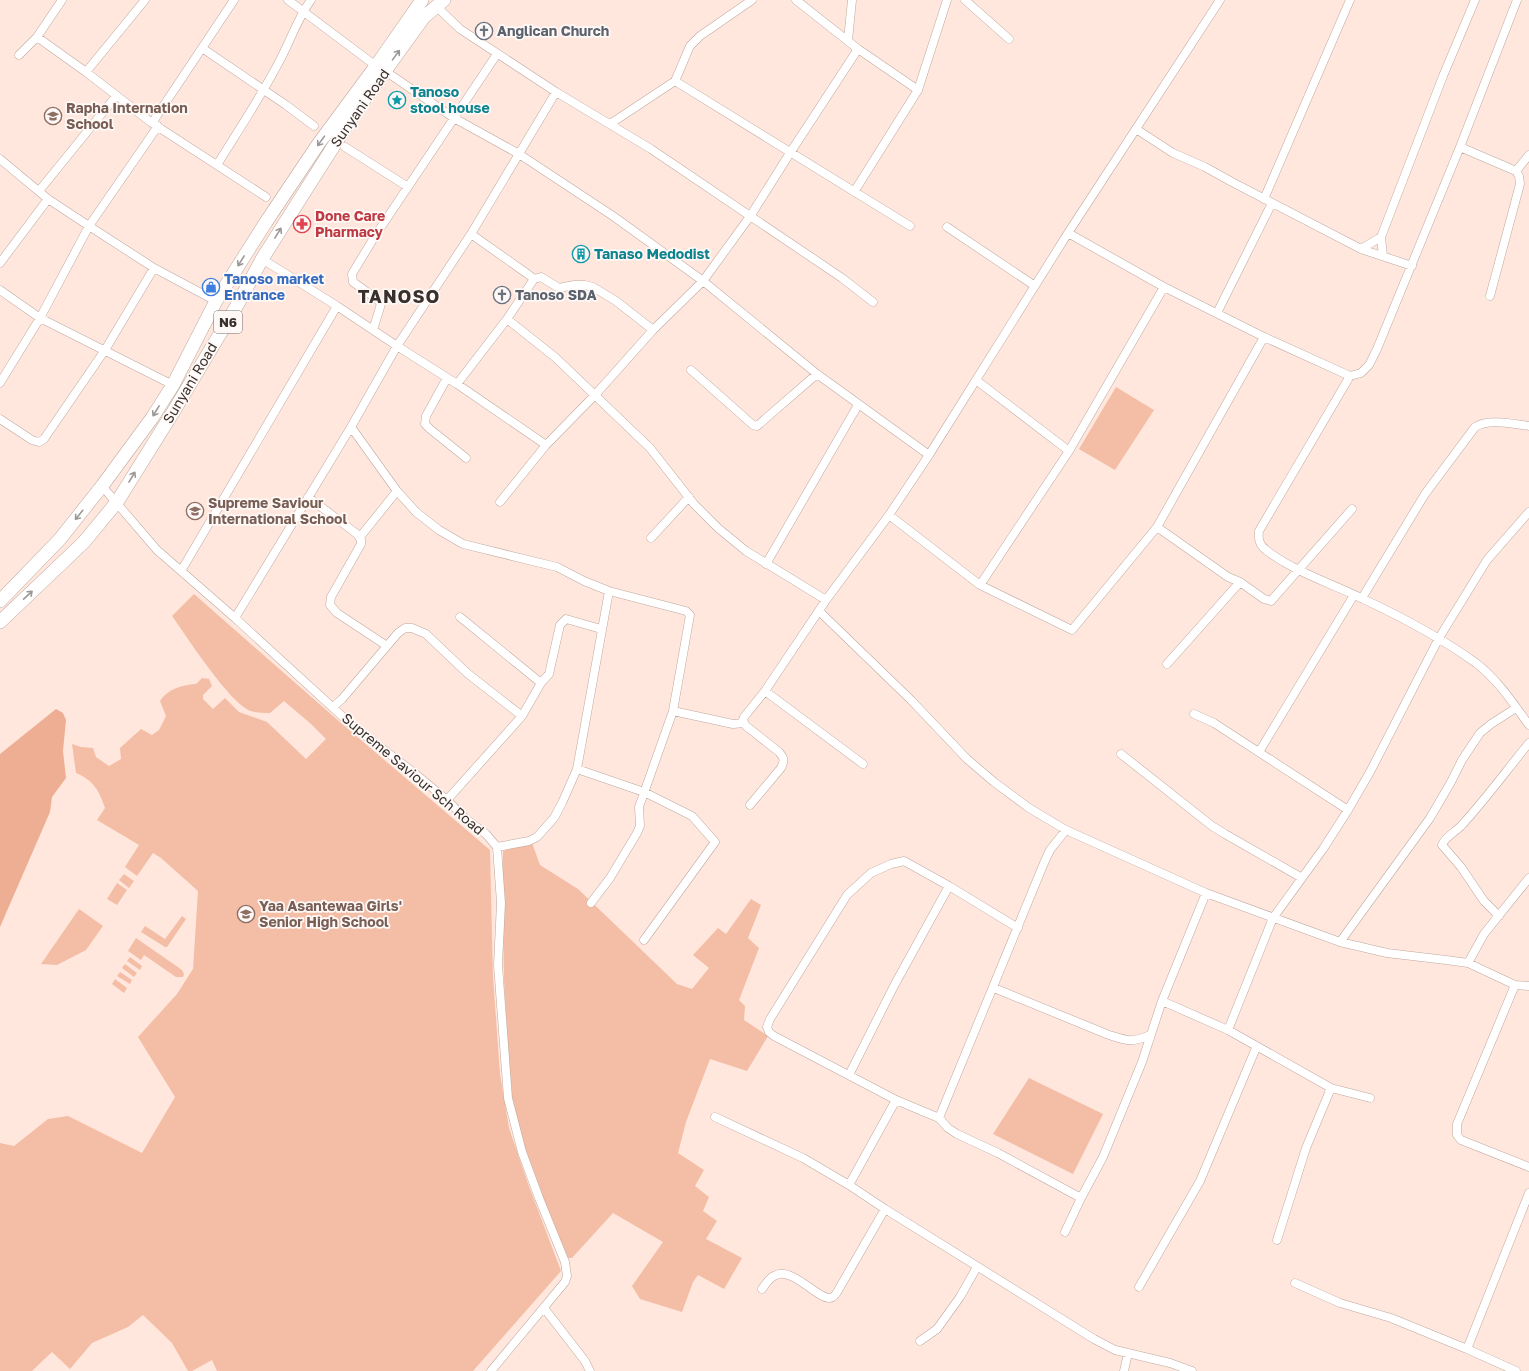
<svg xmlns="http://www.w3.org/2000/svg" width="1529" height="1371" font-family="'Golos Text',sans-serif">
<rect width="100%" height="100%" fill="#ffe7dd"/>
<path fill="#f4bda5" d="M1116 387 1154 410 1115 470 1079 449Z
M194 594 341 723 490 850 493 977 500 1074 509 1128 527 1181 561 1271 473 1371H217L212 1360 192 1371H188L172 1343 143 1315 128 1327 92 1343 70 1369 52 1352 32 1371H0V1143L14 1146 48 1119 68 1116 142 1153 175 1097 138 1037 177 994 193 969 198 891 161 858 153 853 137 876 125 867 139 845 97 820 105 808C99 790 93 780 76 773L72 744 81 747 93 748 96 757 109 766 121 759 120 748 141 729 152 735 159 730 166 716 160 701C168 689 181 685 196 684L202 678 209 679 212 686 203 695V699L213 709 225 698 239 712 267 722 306 759 326 739 311 724 284 701 270 713C264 713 257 713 251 711 230 704 187 637 172 616Z
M532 843 540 865 578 889 677 984 692 989 709 968 693 955 718 928 726 934 751 899 761 905 748 938 759 948 739 1000 745 1006 744 1020 768 1036 747 1071 710 1059 686 1122 678 1153 704 1170 695 1186 709 1197 703 1211 717 1221 706 1239 742 1258 724 1289 698 1275 693 1282 682 1312 640 1299 632 1286 663 1242 613 1213 572 1258H568L542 1197 519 1131 511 1098 504 980 503 927V851Z
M124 874 134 881 129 888 119 880Z
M117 883 127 890 117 905 107 899Z
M79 909 103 926 86 950 57 965 41 964Z
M182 916 186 919 167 947H165L141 932 145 926 165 939Z
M136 938 182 970 184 974 183 977H176L144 955 141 960 128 951Z
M130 957 142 966 140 970 127 961Z
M125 964 137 973 134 977 122 968Z
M120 972 132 980 130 984 117 976Z
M115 979 127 988 124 993 112 984Z
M1029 1078 1103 1114 1073 1174 993 1134Z"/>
<path fill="#edae93" d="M56 709 63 713 66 720 63 751 66 778 52 797 50 812 0 927V754Z"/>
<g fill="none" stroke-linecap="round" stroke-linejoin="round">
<defs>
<path id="street" d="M288 0 376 66
M796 0 858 49 918 90
M965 0 1009 39
M436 6 460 29 556 92 651 149 842 278 873 302
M37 37 86 72 152 123 266 197
M848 40 852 0
M202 48 286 105 314 126
M19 55 37 37 62 0
M385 71 454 118 519 154 613 216 703 281 817 374 929 455
M86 72 145 0
M675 81 910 226
M152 123 234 0
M610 124 675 81 690 46 700 36 752 0
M1136 129 1173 153 1205 167 1232 182 1361 249 1412 266
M345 147 408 187
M1460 147 1516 171 1519 176 1520 184 1490 296
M0 159 48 199 89 226 154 268 216 301
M217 165C238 131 260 98 279 62 290 42 297 19 311 0
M1516 171 1529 155
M39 191 116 96
M854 192 918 90 947 0
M1264 199 1350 0
M947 227 1035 286
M1068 233 1164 287 1264 337 1350 376 1361 373 1369 365 1377 349 1460 147 1517 0
M1361 249 1381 237
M1383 256 1381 237 1443 76 1475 0
M262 259 337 306 397 346 457 384 546 445
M0 263 48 199
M534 279 541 277 559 288 574 285H585L593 287 616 301 653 330
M0 290 40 318 89 226 158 126
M1217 313 1272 203
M507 319 556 358 650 448 694 504 718 528 746 551 826 600
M373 330 381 304 378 300 353 282 352 274 375 236 497 54
M691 370 753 425 757 426 817 374
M1350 376 1259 531C1258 539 1259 545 1266 550 1294 572 1331 583 1363 599 1402 617 1441 638 1476 663 1498 680 1513 703 1529 725
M447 378 426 416 425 424 430 429 466 458
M976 380 1069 451
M0 383 40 318 173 385
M457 384 507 319 534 279 529 275 471 234
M0 419 32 440 39 442 44 439 105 350 154 268
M351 427 397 491 416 512 439 530 463 544 557 567 584 581 609 591 686 611 690 615 673 711 639 807 640 826 637 833 610 878 591 903
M102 486 157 550 235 618 354 727 413 772 447 800 466 819 486 834 497 847 501 903 498 965 508 1098 522 1152 539 1198 565 1262 567 1276 565 1282 491 1371
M308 497 357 534 361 540V544L331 597 330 605 337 613 387 646
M500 502 546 445 595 395 653 330 703 281 751 215 790 153 858 49
M889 515 980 585 1072 630 1157 527 1264 337
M1157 527 1228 577 1240 582 1264 599 1271 601 1352 509
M360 537 397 491
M651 538 689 497
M766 564 858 405
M181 571 337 306
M980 585 1069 451 1164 287
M1362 598 1425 494 1475 427C1490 418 1512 424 1529 426
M819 611 911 700 967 759 994 782 1029 808 1066 830 1206 893 1340 942 1387 953 1446 960 1468 963 1515 985 1529 986
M460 617 541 683
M235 618 351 427 397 346 471 234 556 92
M1167 664 1240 582
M765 691 863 764
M333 707 342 699 398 633 405 628H412L426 634 467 673 522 716
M673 711 733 724 744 723
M1194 714 1214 723 1348 810
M1259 752 1354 595
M1121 754 1212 826 1225 834 1302 878
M577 769 644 792 692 816 715 842 644 940
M447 800 522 716 541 683 549 674 560 625 566 619 601 629
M750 805 781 768C785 760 784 758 779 752L746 726 743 720 744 717 765 691 826 600 889 515 929 455 1068 233 1220 0
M497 847 529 841 537 837 554 818 562 803 577 769 609 591
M1499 916 1484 901 1461 867 1442 845C1445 837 1455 832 1461 826 1486 799 1506 771 1529 743
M1018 928 949 886 904 861 891 864 871 873 847 895 770 1019 767 1027 769 1032 774 1036 896 1100 939 1118 948 1128 957 1134 998 1153 1081 1198
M1340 942 1430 818 1451 782 1462 760 1480 733 1491 724 1516 708
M1468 963 1484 934 1529 878
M1515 985 1457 1124V1135L1461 1140 1529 1167
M994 988 1109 1035C1128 1041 1132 1043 1150 1035
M1162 1001 1228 1030 1331 1088 1370 1098
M1228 1030 1273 918 1323 849 1348 810 1370 772 1439 638 1487 560 1529 512
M849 1075 895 984 949 886
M715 1117 803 1158 849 1185 885 1209 1094 1339 1115 1350 1170 1363 1192 1371
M939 1118 1044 863 1050 850 1066 830
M849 1185 896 1100
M1065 1232 1081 1198 1103 1157 1142 1062 1162 1001 1206 893
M1277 1240 1306 1148 1331 1088
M1295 1283 1340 1303 1391 1318 1467 1349 1516 1371
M1139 1287 1200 1181 1256 1048
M762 1289C765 1285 769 1278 774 1276 791 1265 817 1299 830 1298 834 1298 838 1291 840 1287L885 1209
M544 1308 585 1361 590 1371
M920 1341 937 1329 960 1297 977 1267
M1467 1349 1529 1193
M1124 1371 1128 1353"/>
<path id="primary" d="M0 601 60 539 102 486 152 418 173 385 216 301 266 222 319 143 376 66 422 0
M0 622 84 542 117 502 175 409 239 302 262 259 354 114 424 17 444 0"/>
</defs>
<use href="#street" stroke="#bea89f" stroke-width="9"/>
<use href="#primary" stroke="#bea89f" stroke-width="14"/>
<use href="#street" stroke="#fff" stroke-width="8"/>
<use href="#primary" stroke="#fff" stroke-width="13"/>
</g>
<defs><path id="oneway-shaft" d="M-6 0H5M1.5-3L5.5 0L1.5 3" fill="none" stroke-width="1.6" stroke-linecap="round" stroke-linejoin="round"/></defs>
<g stroke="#9c9896">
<use href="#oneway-shaft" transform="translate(396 55) rotate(-54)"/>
<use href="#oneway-shaft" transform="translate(321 141) rotate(126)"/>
<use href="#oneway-shaft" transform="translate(278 233) rotate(-58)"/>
<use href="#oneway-shaft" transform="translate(241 261) rotate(122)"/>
<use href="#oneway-shaft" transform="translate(156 411) rotate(122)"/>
<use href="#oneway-shaft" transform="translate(132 477) rotate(-59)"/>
<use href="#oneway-shaft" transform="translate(79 515) rotate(129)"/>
<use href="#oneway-shaft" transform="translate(28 595) rotate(-43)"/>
</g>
<defs>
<symbol id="church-ring" viewBox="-11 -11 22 22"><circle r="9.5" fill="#fef9f7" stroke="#6b7280" stroke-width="1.5"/><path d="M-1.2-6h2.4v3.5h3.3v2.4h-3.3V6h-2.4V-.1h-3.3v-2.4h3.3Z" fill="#6b7280"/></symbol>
<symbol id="sight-ring" viewBox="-11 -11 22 22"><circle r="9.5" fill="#fef9f7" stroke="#0f9aa8" stroke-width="1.5"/><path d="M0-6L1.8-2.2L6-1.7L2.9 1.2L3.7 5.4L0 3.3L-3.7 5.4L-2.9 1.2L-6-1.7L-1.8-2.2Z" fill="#0f9aa8"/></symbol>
<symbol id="school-ring" viewBox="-11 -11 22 22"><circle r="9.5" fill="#fef9f7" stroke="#8d6e63" stroke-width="1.5"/><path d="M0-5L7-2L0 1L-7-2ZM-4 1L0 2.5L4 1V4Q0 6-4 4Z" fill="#8d6e63"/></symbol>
<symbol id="pharmacy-ring" viewBox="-11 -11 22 22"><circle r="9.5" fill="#fef9f7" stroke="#e0444e" stroke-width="1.5"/><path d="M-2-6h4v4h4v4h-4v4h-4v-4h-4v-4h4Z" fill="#e0444e"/></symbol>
<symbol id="building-ring" viewBox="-11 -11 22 22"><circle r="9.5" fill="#fef9f7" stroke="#0f9aa8" stroke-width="1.5"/><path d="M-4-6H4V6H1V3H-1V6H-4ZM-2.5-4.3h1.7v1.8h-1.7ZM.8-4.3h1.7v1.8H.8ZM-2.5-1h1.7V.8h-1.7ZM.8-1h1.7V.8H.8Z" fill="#0f9aa8"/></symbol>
<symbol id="shop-ring" viewBox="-11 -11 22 22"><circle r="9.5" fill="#fef9f7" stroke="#3f7fe0" stroke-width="1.5"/><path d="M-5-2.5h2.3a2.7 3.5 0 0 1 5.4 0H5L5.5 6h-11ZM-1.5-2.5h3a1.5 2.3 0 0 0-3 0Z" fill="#3f7fe0"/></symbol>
</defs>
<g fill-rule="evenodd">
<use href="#church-ring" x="474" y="21" width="20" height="20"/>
<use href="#sight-ring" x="387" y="90" width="20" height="20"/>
<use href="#school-ring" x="43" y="106" width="20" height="20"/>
<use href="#pharmacy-ring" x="292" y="214" width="20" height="20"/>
<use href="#building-ring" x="571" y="244" width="20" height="20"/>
<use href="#shop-ring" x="201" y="277" width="20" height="20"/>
<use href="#church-ring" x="492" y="285" width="20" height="20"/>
<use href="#school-ring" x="185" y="501" width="20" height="20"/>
<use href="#school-ring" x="236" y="904" width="20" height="20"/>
</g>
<g text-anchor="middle" stroke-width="3.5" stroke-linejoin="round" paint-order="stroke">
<rect fill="#fef9f7" stroke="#746c69" stroke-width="1" x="214" y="311" width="28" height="22" rx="3"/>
<g font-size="13" font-weight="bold" fill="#39302c">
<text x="228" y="327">N6</text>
</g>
<g font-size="14" font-weight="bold" fill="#5b616d" stroke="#fef9f7" text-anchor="start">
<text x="497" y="36">Anglican Church</text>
<text x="515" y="300">Tanoso SDA</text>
</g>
<g font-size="14" font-weight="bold" fill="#0d838f" stroke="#fef9f7" text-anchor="start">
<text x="410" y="97">Tanoso<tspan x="410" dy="16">stool house</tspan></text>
<text x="594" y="259">Tanaso Medodist</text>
</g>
<g font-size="14" font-weight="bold" fill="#785e54" stroke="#fef9f7" text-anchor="start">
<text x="66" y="113">Rapha Internation<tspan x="66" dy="16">School</tspan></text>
<text x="208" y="508">Supreme Saviour<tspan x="208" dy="16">International School</tspan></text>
<text x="259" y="911">Yaa Asantewaa Girls'<tspan x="259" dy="16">Senior High School</tspan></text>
</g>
<g font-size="14" fill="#39302c" stroke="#fef9f7">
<text transform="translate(360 108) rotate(-55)" y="5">Sunyani Road</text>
<text transform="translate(190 383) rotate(-59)" y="5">Sunyani Road</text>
<text transform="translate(413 774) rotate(40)" y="5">Supreme Saviour Sch Road</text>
</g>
<g font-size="14" font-weight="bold" fill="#be3a42" stroke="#fef9f7" text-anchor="start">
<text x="315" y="221">Done Care<tspan x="315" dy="16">Pharmacy</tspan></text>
</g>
<g font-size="14" font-weight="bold" fill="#366cbe" stroke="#fef9f7" text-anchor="start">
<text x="224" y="284">Tanoso market<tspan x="224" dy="16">Entrance</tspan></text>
</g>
<g font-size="18" font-weight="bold" letter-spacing="1" fill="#39302c" stroke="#fef9f7">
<text x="399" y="303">TANOSO</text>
</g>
</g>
</svg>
